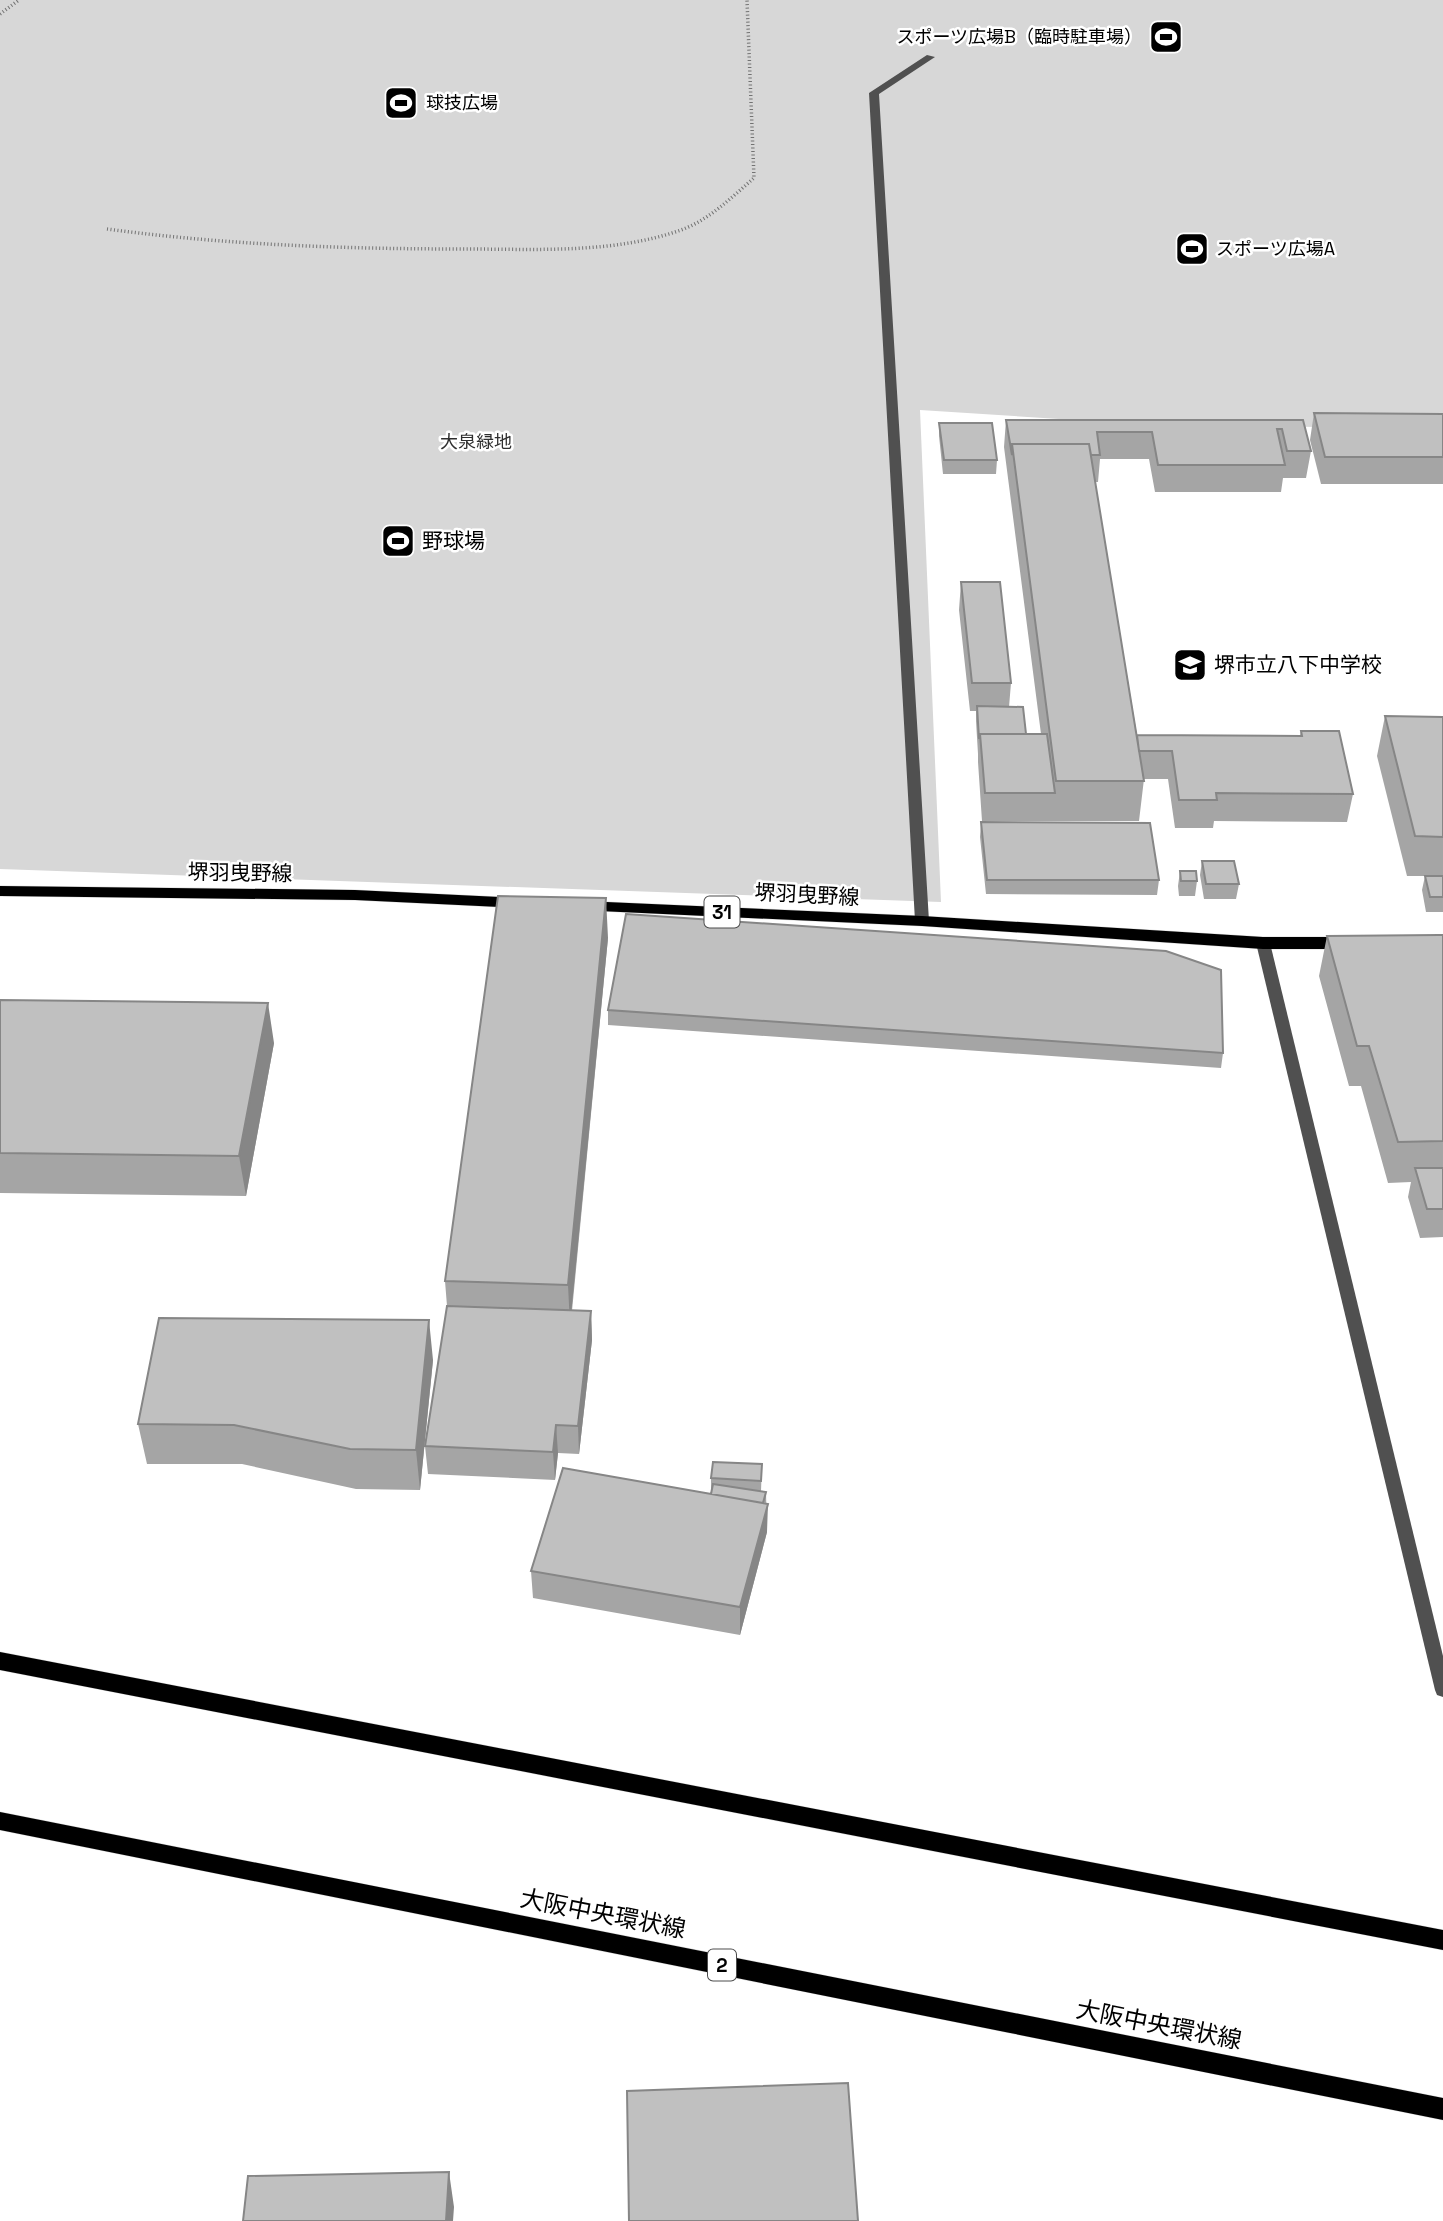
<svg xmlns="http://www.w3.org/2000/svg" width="1443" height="2221" font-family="'Space Grotesk','Noto Sans JP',sans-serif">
<rect width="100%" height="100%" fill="#fff"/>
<path fill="#d7d7d7" d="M0 0H1443V429L1137 424 920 410 941 902 0 869Z"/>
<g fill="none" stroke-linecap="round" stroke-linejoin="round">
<defs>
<path id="primary" d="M0 886 355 890 521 898 529 903 521 908 355 900 0 896Z
M584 901 922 916 1263 937H1350L1358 943 1350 949H1263L922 926 578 910 576 906Z
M0 1652 1443 1930V1950L0 1670Z
M0 1812 1443 2098V2120L0 1830Z"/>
</defs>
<use href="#primary" stroke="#dbdbdb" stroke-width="1"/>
<path stroke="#727272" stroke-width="3.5" stroke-dasharray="1 2.5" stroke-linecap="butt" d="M0 14 19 0
M107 229C226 245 346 249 466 249 537 249 613 254 681 230 709 220 732 197 754 178L747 0"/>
<path fill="#505050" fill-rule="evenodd" d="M927 55 935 57 879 94 929 921 922 925 915 921 869 93Z"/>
<path fill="#505050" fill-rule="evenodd" d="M1263 939 1270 943 1443 1656V1697L1437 1695 1435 1690 1256 943Z"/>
<use href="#primary" fill="#000" fill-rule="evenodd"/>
</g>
<path fill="#a5a5a5" d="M1314 413 1443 414V484H1321L1310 440Z
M1006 420H1303L1311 451 1306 478H1283L1281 492H1155L1149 459H1100L1098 482H1095L1137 735 1300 736 1301 731 1353 794 1347 822 1214 821 1213 828H1175L1168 779H1144L1139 821H982L978 762V754L976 721V711H970L959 610 961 582 1011 683 1009 707 1026 734H1041L1004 447Z
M939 423 997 460 996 474H943L939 436Z
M1385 716 1443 717V912H1426L1422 890 1425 876H1407L1377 756Z
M981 822 1159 880 1157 895 986 894 980 837Z
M1202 861 1239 884 1236 899H1204L1200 875Z
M1180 871 1197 881 1195 896H1179L1178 886Z
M1443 935V1237L1420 1238 1408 1197 1411 1182 1388 1183 1361 1086H1349L1319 976 1327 936Z
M608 938 572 1311H591L592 1340 579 1454 558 1453 555 1480 428 1474 425 1446 447 1306 445 1281Z
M0 1000 274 1043 246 1196 0 1193Z
M608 1010 1223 1053 1221 1068 608 1025Z
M433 1360 420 1490 356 1489 242 1464H147L138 1424Z
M762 1464 761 1491 766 1492 767 1532 740 1635 533 1598 531 1571 711 1494V1478Z"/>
<path fill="#868686" d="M606 898 608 938 570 1325 568 1285Z
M268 1003 274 1043 246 1196 239 1156Z
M591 1311 592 1340 579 1454 578 1426Z
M429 1320 433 1360 420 1490 416 1450Z
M556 1425 558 1453 555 1480 553 1452Z
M768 1504 767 1532 740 1635V1607Z
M449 2172 454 2207 453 2221H446Z"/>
<path fill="#c0c0c0" stroke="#868686" stroke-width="2" d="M1314 413 1443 414V457H1325Z
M1006 420H1303L1311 451H1287L1282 429H1277L1285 465H1158L1152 432H1097L1100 455H1091L1089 444H1012V455Z
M939 423H992L997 460H944Z
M1012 444H1089L1144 781H1056Z
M961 582H1000L1011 683H972Z
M977 706 1023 707 1026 734H980L979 739Z
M1385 716 1443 717V837L1415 836Z
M1301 731H1339L1353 794 1216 793 1217 800H1179L1172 751H1139L1137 735 1302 736Z
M980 734H1047L1055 793H985Z
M981 822 1150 823 1159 880H987Z
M1202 861H1234L1239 884H1206Z
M1180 871H1196L1197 881H1181Z
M1425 876H1443V897H1430Z
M498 896 606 898 568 1285 445 1281Z
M626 914 1166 951 1221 970 1223 1053 608 1010Z
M1439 935H1443V1141L1398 1142 1369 1046H1357L1327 936Z
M0 1000 268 1003 239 1156 0 1153Z
M1415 1168H1443V1209H1427Z
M447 1306 591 1311 578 1426 556 1425 553 1452 425 1446Z
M159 1318 429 1320 416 1450 350 1449 234 1425 138 1424Z
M713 1462 762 1464 761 1481 711 1478Z
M563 1468 768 1504 740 1607 531 1571Z
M713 1484 766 1492 763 1503 711 1494Z
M848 2083 858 2221H629L627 2091Z
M449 2172 446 2221H243L248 2176Z"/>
<defs>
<symbol id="stadium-square" viewBox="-11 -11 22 22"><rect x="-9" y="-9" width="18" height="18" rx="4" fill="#000" stroke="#fff"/><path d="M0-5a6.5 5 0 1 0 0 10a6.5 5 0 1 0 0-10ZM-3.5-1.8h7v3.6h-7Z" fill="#fff"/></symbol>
<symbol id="school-square" viewBox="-11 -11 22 22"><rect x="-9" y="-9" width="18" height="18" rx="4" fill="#000" stroke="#fff"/><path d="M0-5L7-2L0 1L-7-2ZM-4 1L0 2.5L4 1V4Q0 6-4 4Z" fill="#fff"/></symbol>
</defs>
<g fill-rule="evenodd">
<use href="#stadium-square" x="1147" y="18" width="38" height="38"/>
<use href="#stadium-square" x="382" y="84" width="38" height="38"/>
<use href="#stadium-square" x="1173" y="230" width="38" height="38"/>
<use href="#stadium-square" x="379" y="522" width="38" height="38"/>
<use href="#school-square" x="1171" y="646" width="38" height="38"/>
</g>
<g text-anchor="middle" stroke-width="5" stroke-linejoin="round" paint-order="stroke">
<g font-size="18" fill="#000" stroke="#fff" text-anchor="start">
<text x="1142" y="43" text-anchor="end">スポーツ広場B（臨時駐車場）</text>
<text x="426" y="109">球技広場</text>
<text x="1216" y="255">スポーツ広場A</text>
</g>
<g font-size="18" fill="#2e2e2e" stroke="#fff">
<text x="476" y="448">大泉緑地</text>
</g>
<g fill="#fff" stroke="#4c4c4c" stroke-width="2">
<rect x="704.5" y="896.5" width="35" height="31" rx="5"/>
<rect x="708" y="1949.5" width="28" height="31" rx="5"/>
</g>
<g font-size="19" font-weight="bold" fill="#000">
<text x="722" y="919">31</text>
<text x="722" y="1972">2</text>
</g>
<g font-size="21" fill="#000" stroke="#fff" text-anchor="start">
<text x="422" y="548">野球場</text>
<text x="1214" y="672">堺市立八下中学校</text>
</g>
<g font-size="21" fill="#000" stroke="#fff">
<text transform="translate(240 873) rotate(1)" y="7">堺羽曳野線</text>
<text transform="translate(807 895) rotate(3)" y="7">堺羽曳野線</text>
</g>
<g font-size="24" fill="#000" stroke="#fff">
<text transform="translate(603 1914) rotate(11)" y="8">大阪中央環状線</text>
<text transform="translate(1159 2025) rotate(11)" y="8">大阪中央環状線</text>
</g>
</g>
</svg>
